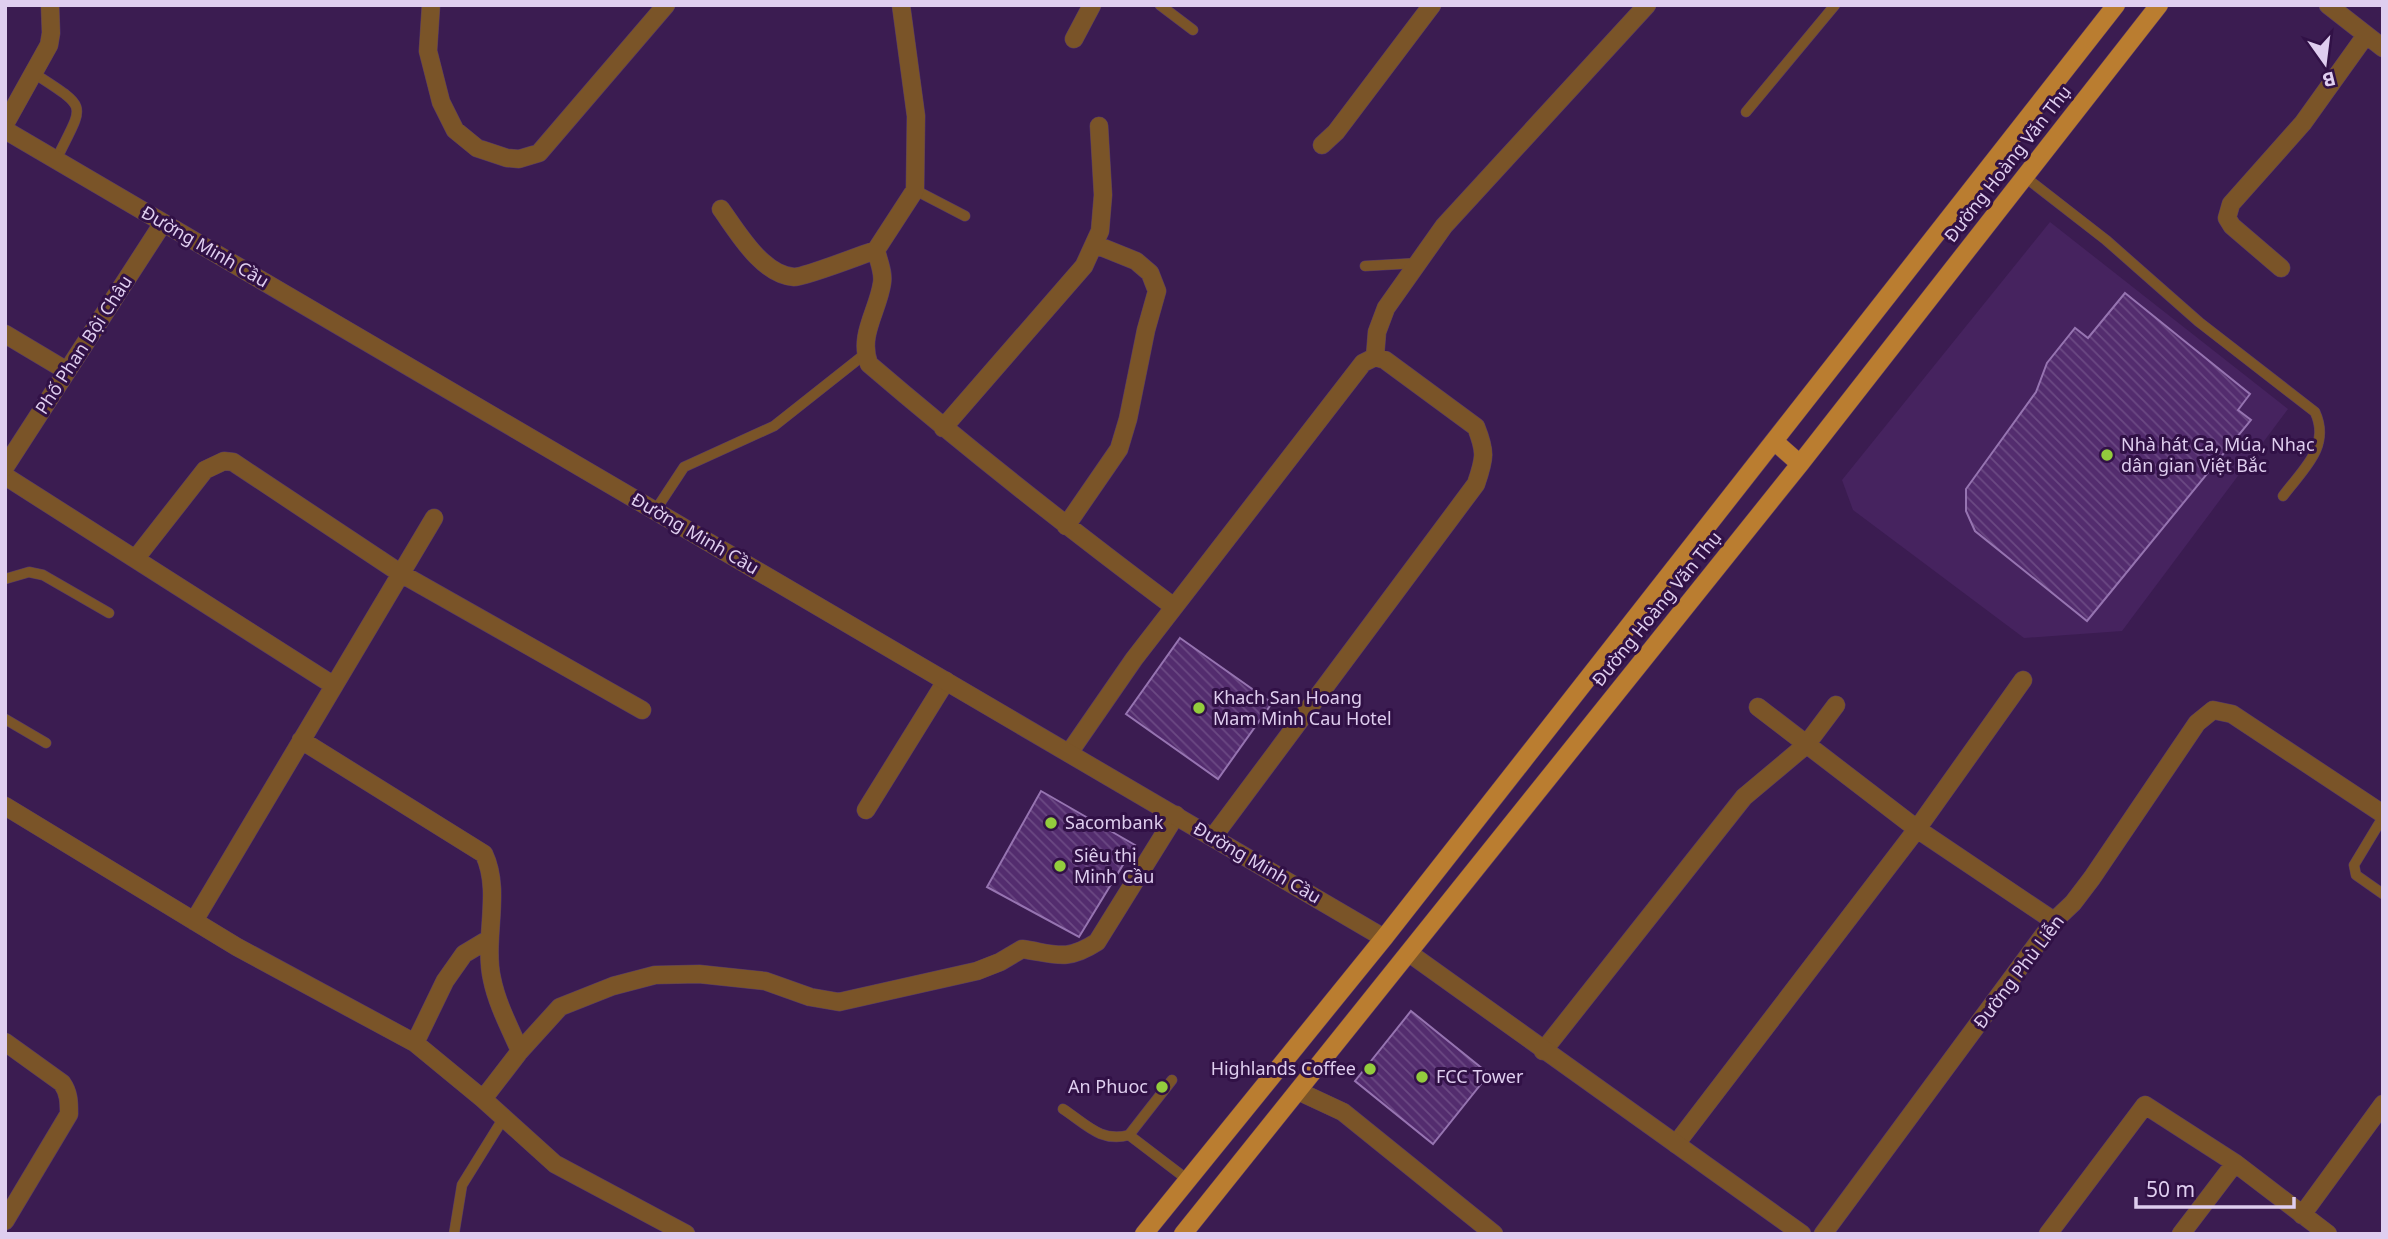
<svg xmlns="http://www.w3.org/2000/svg" width="2388" height="1239" font-family="'Noto Sans',sans-serif">
<defs>
<pattern id="building-back-hatch" width="6" height="6" patternUnits="userSpaceOnUse" patternTransform="scale(1.75)"><rect width="6" height="6" fill="#532c6e"/><path d="M-1 5l2 2M0 0l6 6M5-1l2 2" fill="none" stroke="#6b4983"/></pattern>
</defs>
<rect width="100%" height="100%" fill="#3b1c51"/>
<path fill="#46235f" d="M2050 222 2288 409 2122 631 2024 638 1853 510 1842 480Z"/>
<path fill="url(#building-back-hatch)" stroke="#9674b1" stroke-width="2" d="M2125 293 2250 394 2238 410 2251 420 2087 621 1975 531 1966 511V489L2036 392 2047 363 2075 328 2088 338Z
M1180 638 1272 703 1218 779 1126 714Z
M1041 791 1135 845 1079 937 987 887Z
M1411 1011 1489 1074 1433 1144 1355 1081Z"/>
<g fill="none" stroke-linecap="round" stroke-linejoin="round">
<defs>
<path id="service" d="M1160 5 1193 30
M35 74C90 110 84 102 56 160
M1746 112 1835 5
M2025 177 2106 240 2199 322 2315 412C2331 447 2303 469 2283 496
M915 190 965 216
M1365 266 1418 263
M655 511 684 467 774 426 865 354
M5 579 29 572 43 575 109 613
M5 719 46 743
M2383 817 2354 865 2356 875 2383 894
M1063 1109C1086 1124 1101 1143 1129 1135L1188 1180
M1129 1135 1172 1080
M454 1234 462 1185 503 1119"/>
<path id="minor" d="M431 5 428 51 441 102 455 130 477 148 507 158 519 159 539 153 666 5
M2328 5 2383 48
M1074 39 1092 5
M5 124 49 45 51 33 50 5
M1322 145 1336 132 1432 5
M721 209C737 231 762 275 794 277 805 277 861 255 876 250 878 260 884 272 882 283 878 311 858 335 869 364 968 449 1070 529 1174 607
M876 250 915 190 916 116 901 5
M2281 268 2232 226 2227 218 2231 204 2303 123 2366 35
M5 334 67 371
M1375 357 1377 332 1386 308 1444 226 1647 5
M943 428 1084 266 1100 231 1103 195 1099 126
M5 476 333 685
M1066 526 1119 449 1128 419 1146 330 1157 291 1150 273 1136 261 1094 244
M136 558 205 470 224 461 233 462 400 573 642 710
M1758 707 1917 829 2054 921
M301 740 484 854C502 892 483 938 492 979 497 1004 510 1028 520 1051
M1069 753 1134 659 1363 363 1375 357 1385 360 1476 427C1486 452 1485 458 1476 484L1213 837
M5 806 237 947 415 1043 483 1099 555 1164 686 1234
M866 810 946 681
M194 921 434 518
M5 1042 62 1083C69 1093 69 1102 69 1114L5 1221
M415 1043 445 981 464 954 489 939
M1543 1051 1744 797 1806 745 1836 705
M1298 1091 1343 1112 1494 1234
M483 1099 520 1051 560 1007 613 986 655 975 699 974 765 981 810 997 839 1002 977 971 1000 962 1022 949C1056 954 1066 962 1097 942L1176 815
M1676 1144 1917 829 2023 680
M2302 1215 2383 1104
M2048 1234 2145 1105 2235 1163 2328 1234
M2181 1234 2235 1163"/>
<path id="tertiary" d="M5 130 1384 938
M5 467 163 223
M1409 953 1802 1234
M1823 1234 2054 921 2073 903 2092 878 2197 723 2213 710 2232 714 2383 814"/>
<path id="primary" d="M1774 441 1800 464
M1144 1234 1384 938 2116 5
M1183 1234 1800 464 2159 5"/>
</defs>
<use href="#service" stroke="#55386a" stroke-width="11"/>
<use href="#minor" stroke="#55386a" stroke-width="19"/>
<use href="#tertiary" stroke="#55386a" stroke-width="19"/>
<use href="#primary" stroke="#55386a" stroke-width="19"/>
<use href="#service" stroke="#7a5428" stroke-width="10"/>
<use href="#minor" stroke="#7a5428" stroke-width="18"/>
<use href="#tertiary" stroke="#7a5428" stroke-width="18"/>
<use href="#primary" stroke="#ba7d30" stroke-width="18"/>
</g>
<g fill="#93cc3d" stroke="#311146" stroke-width="2.5">
<circle cx="2107" cy="455" r="7"/>
<circle cx="1199" cy="708" r="7"/>
<circle cx="1051" cy="823" r="7"/>
<circle cx="1060" cy="866" r="7"/>
<circle cx="1370" cy="1069" r="7"/>
<circle cx="1422" cy="1077" r="7"/>
<circle cx="1162" cy="1087" r="7"/>
</g>
<g text-anchor="middle" stroke-width="6" stroke-linejoin="round" paint-order="stroke">
<g font-size="18" fill="#dfceef" stroke="#311146">
<text transform="translate(2008 164) rotate(-52)" y="6">Đường Hoàng Văn Thụ</text>
<text transform="translate(205 247) rotate(30)" y="6">Đường Minh Cầu</text>
<text transform="translate(84 345) rotate(-57)" y="6">Phố Phan Bội Châu</text>
<text transform="translate(695 534) rotate(30)" y="6">Đường Minh Cầu</text>
<text transform="translate(1657 609) rotate(-51)" y="6">Đường Hoàng Văn Thụ</text>
<text transform="translate(1257 863) rotate(30)" y="6">Đường Minh Cầu</text>
<text transform="translate(2019 972) rotate(-53)" y="6">Đường Phù Liễn</text>
</g>
<g font-size="18" fill="#dfceef" stroke="#311146" text-anchor="start">
<text x="2121" y="451">Nhà hát Ca, Múa, Nhạc<tspan x="2121" dy="21">dân gian Việt Bắc</tspan></text>
<text x="1213" y="704">Khach San Hoang<tspan x="1213" dy="21">Mam Minh Cau Hotel</tspan></text>
<text x="1065" y="829">Sacombank</text>
<text x="1074" y="862">Siêu thị<tspan x="1074" dy="21">Minh Cầu</tspan></text>
<text x="1356" y="1075" text-anchor="end">Highlands Coffee</text>
<text x="1436" y="1083">FCC Tower</text>
<text x="1148" y="1093" text-anchor="end">An Phuoc</text>
</g>
</g>
<rect width="2388" height="1239" fill="none" stroke="#dfceef" stroke-width="14"/>
<g transform="translate(2325 63) rotate(166)" stroke="#311146" stroke-width="5" paint-order="stroke">
<path d="M0-5L12 26L0 18L-12 26Z" fill="#dfceef"/>
<text y="-10" font-size="19" font-weight="bold" text-anchor="middle" fill="#dfceef">B</text>
</g>
<path d="M2136 1197v10h158v-10" fill="none" stroke="#dfceef" stroke-width="3.5"/>
<text x="2146" y="1197" font-size="21" fill="#dfceef" stroke="#311146" stroke-width="5" paint-order="stroke">50 m</text>
</svg>
